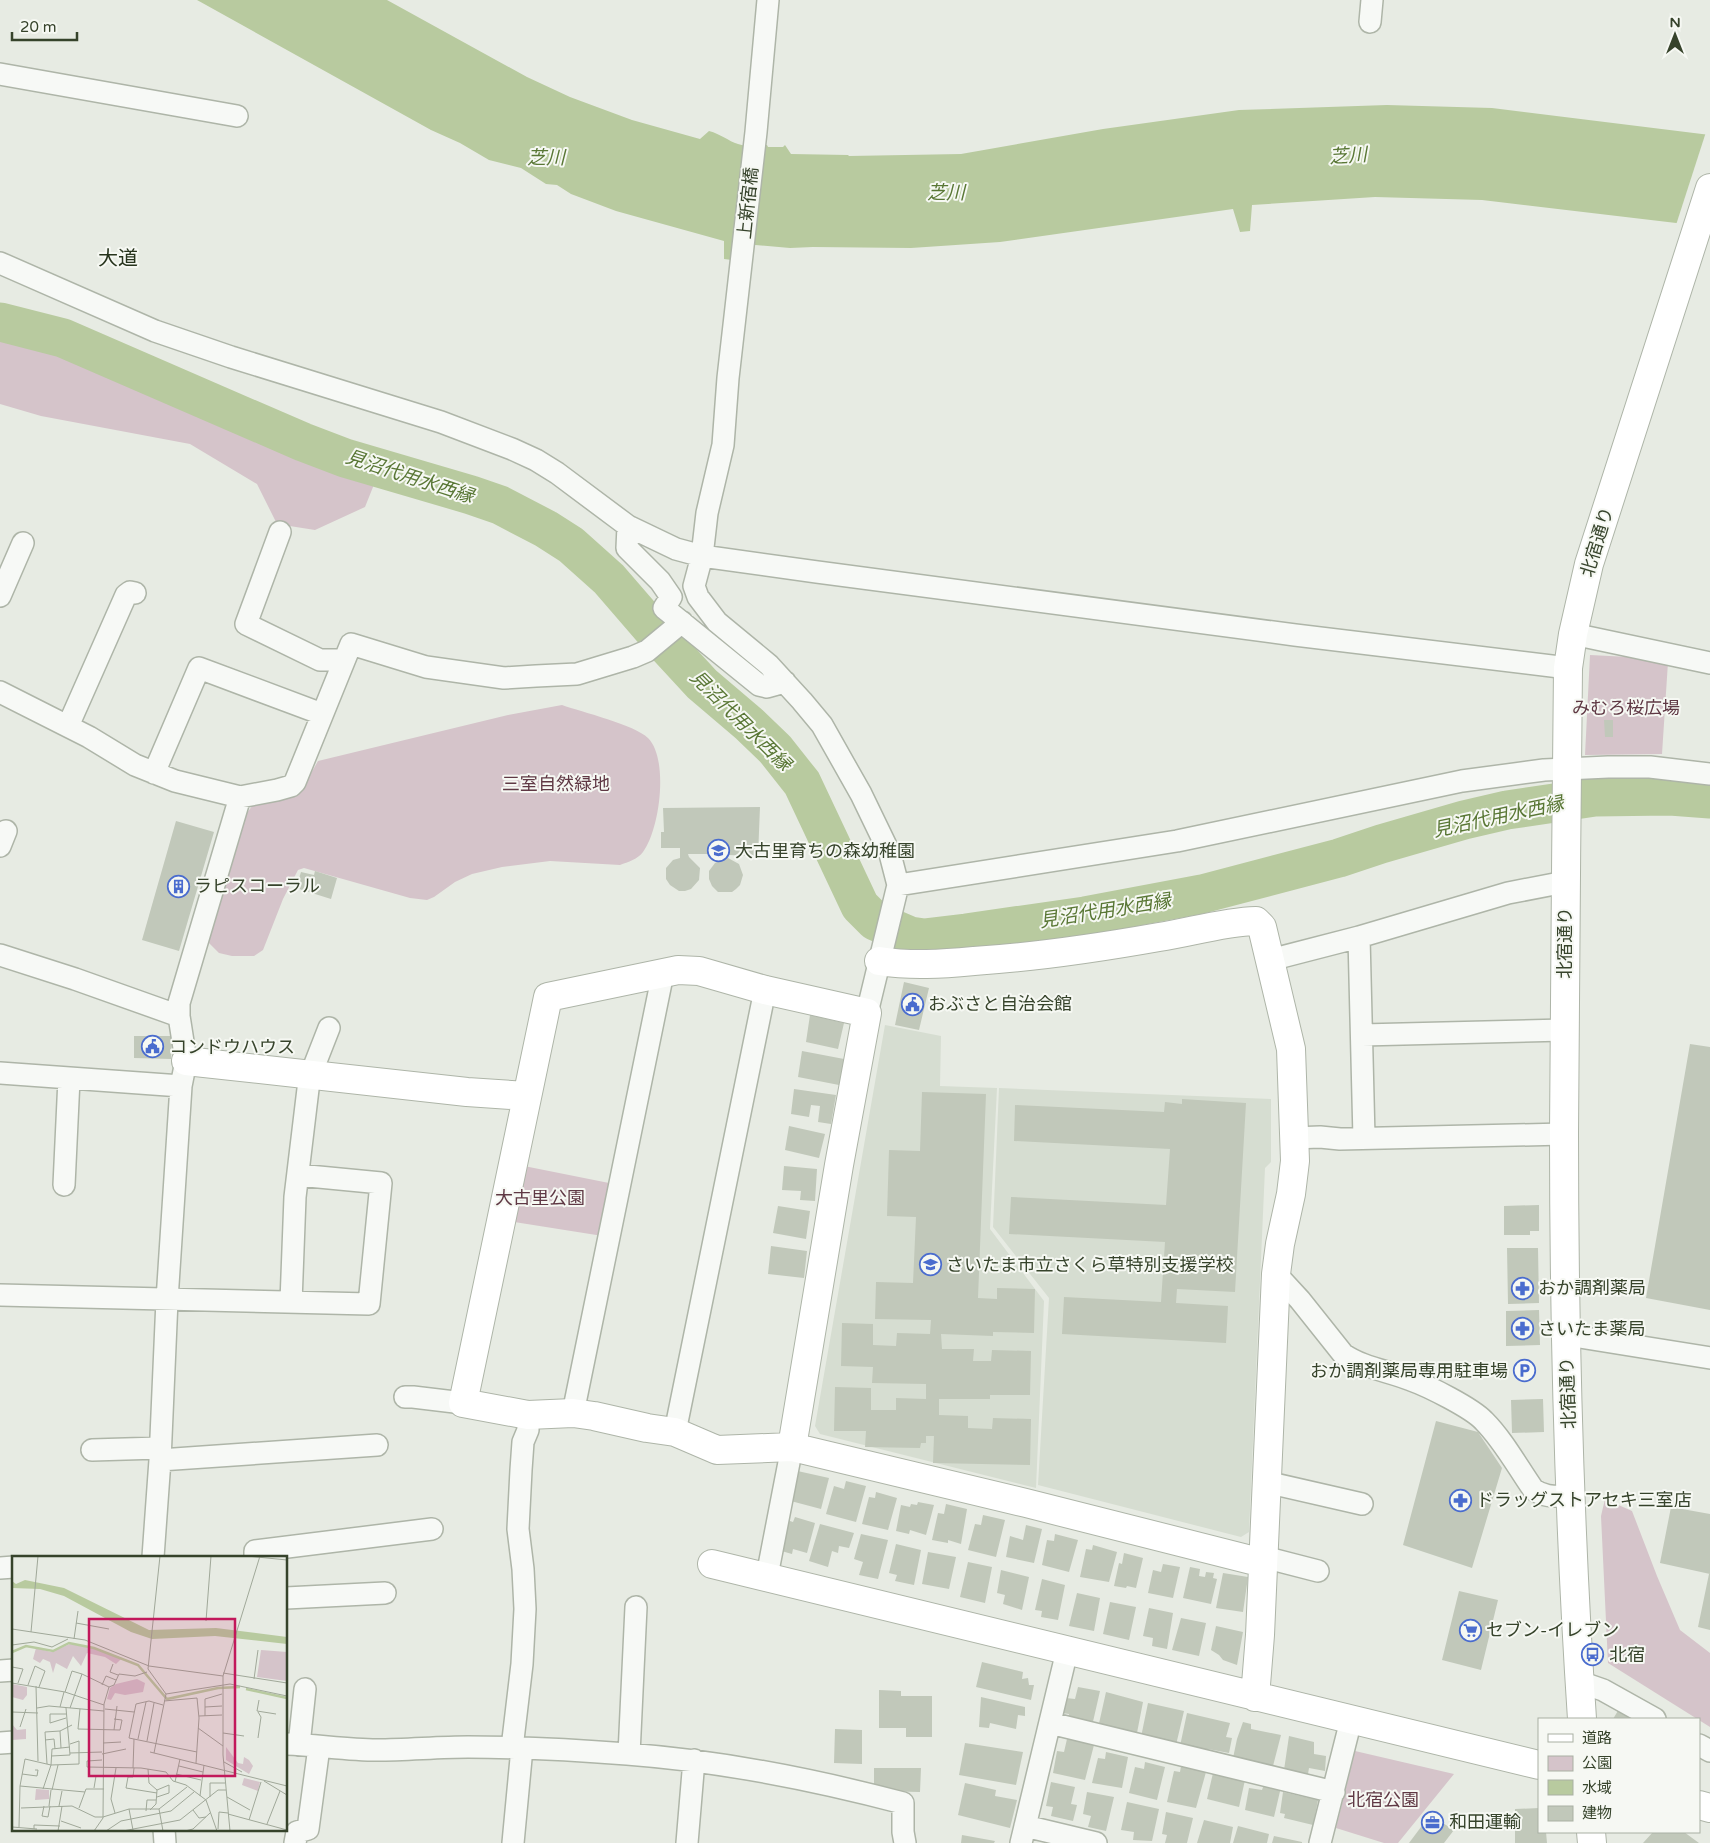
<svg xmlns="http://www.w3.org/2000/svg" width="1710" height="1843" font-family="'Varela Round','Noto Sans JP',sans-serif">
<rect width="100%" height="100%" fill="#e7ebe3"/>
<path fill="#d6ddd1" d="M885 1025 941 1036 940 1086 997 1088 990 1229 1044 1301 1036 1488 820 1434 815 1426Z
M999 1088 1271 1099V1162L1265 1168 1249 1532 1241 1537 1038 1485 1049 1298 993 1227Z"/>
<path fill="#d5c4ca" d="M0 330 19 333 304 423 383 462 365 507 315 530 277 524 257 484 190 444 41 416 0 404Z
M1590 655 1629 657 1668 662 1662 754 1585 755Z
M562 705C582 712 635 725 648 738 669 759 660 829 643 852 638 859 628 862 620 865L550 861 502 867 472 874 455 882 434 897 427 900 410 898 304 868 298 870 283 899 263 950 254 956H232L219 953 209 943 211 929 246 814 253 805 301 791 318 761 508 715Z
M514 1164 619 1185 609 1237 502 1220Z
M1605 1499 1632 1511 1657 1576 1680 1630 1710 1653V1727L1608 1663 1601 1516Z
M1355 1751 1454 1774 1398 1843H1384L1336 1828Z"/>
<path fill="#b8ca9f" d="M197 0H387L527 77 570 97 632 120 700 139 709 131C721 134 728 141 738 144 748 147 757 146 767 145L768 147H783L785 145 791 154 848 155 849 156 961 154 1103 129 1239 110 1387 105 1492 108 1710 135V227L1482 200 1375 197 1252 205 1250 231 1240 232 1233 209 1000 242 911 248 813 247 790 248 733 243 732 260 724 259V241L616 211 571 194 557 185 546 184 521 168 489 160 460 143 431 130Z"/>
<path fill="#e7ebe3" d="M1706 132H1710V229L1676 225Z"/>
<g fill="none" stroke-linecap="round" stroke-linejoin="round">
<path stroke="#b8ca9f" stroke-width="39" d="M0 322 63 338 303 442 345 458 471 495 500 505 546 529 571 545 609 579 666 645 702 684 749 724 775 749 802 783 860 906 875 921 910 936 924 938 966 933 1085 916 1202 894 1339 858 1381 844 1464 820 1507 810 1595 797 1670 796 1710 799"/>
</g>
<path fill="#c1c8ba" d="M1604 720H1613V737H1605Z
M760 807 758 856 728 855V858L739 864 743 875 740 885 736 889 732 892H718L712 886 709 879V871L715 863 721 860V854H688L689 857 700 868 699 880 691 889 685 891H679L670 885 666 879V868L673 860 680 858V848H661V832H664L663 808Z
M176 821 214 832 179 951 142 940Z
M315 871 337 878 331 899 296 888 301 872 314 875Z
M904 982 929 988 919 1030 895 1025Z
M810 1015 844 1023 838 1049 806 1042Z
M134 1036H172L171 1059 134 1058Z
M1690 1044 1710 1047V1310L1646 1298Z
M802 1051 844 1059 839 1085 798 1077Z
M794 1089 836 1095 831 1124 818 1122 820 1106 811 1105 809 1117 791 1114Z
M922 1092 986 1094 978 1298 997 1299V1288L1035 1289 1034 1333 993 1332V1336L941 1334 942 1349H974L973 1361H991L992 1350 1031 1351 1030 1395H990V1399H939V1415L968 1416V1428L992 1429 993 1418 1031 1419 1030 1465 933 1463 934 1436H926V1443H921L920 1448 865 1447 866 1431H834L835 1387 871 1388V1410H896V1398L926 1399V1384L872 1383 873 1367 841 1366 842 1323 873 1324V1345L896 1346 897 1333 930 1334 931 1320 875 1319 876 1282 913 1283 916 1217 887 1216 889 1150 920 1151Z
M1182 1099 1246 1103 1235 1292 1177 1289 1176 1303 1228 1306 1226 1343 1062 1334 1064 1297 1161 1302 1165 1242 1009 1234 1011 1197 1166 1205 1170 1149 1014 1141 1015 1105 1164 1112 1165 1102 1182 1104Z
M789 1126 825 1134 819 1158 785 1150Z
M784 1166 817 1169 815 1201 800 1200 801 1191 782 1190Z
M1539 1205V1231H1530V1235H1504V1206Z
M778 1206 810 1211 806 1239 773 1233Z
M771 1246 807 1251 804 1278 768 1274Z
M1507 1248H1538L1539 1303 1508 1304Z
M1539 1310 1540 1345 1506 1346V1311Z
M1543 1399 1544 1432 1512 1433 1511 1400Z
M1436 1421 1478 1432 1502 1468 1472 1568 1403 1545Z
M793 1470 829 1478 821 1509 787 1500Z
M846 1481 866 1486 856 1522 826 1514 834 1486 844 1489Z
M876 1492 897 1498 888 1530 862 1524 869 1497 875 1498Z
M918 1502 934 1505 926 1535 910 1530 909 1534 896 1531 901 1505 910 1507 911 1504 917 1505Z
M946 1504 967 1509 961 1544 948 1540V1543L932 1540 938 1513 944 1514Z
M1671 1507 1710 1514V1574L1660 1563Z
M983 1515 1005 1520 996 1557 968 1550 975 1524 981 1525Z
M795 1517 815 1523 807 1553 793 1549 792 1554 778 1550 784 1519 793 1522Z
M820 1524 854 1533 849 1548 839 1546 838 1553 832 1551 828 1567 809 1561Z
M1026 1525 1042 1529 1034 1563 1006 1557 1010 1536 1023 1540Z
M861 1534 888 1540 878 1579 859 1575 863 1562 854 1559Z
M1055 1534 1078 1540 1069 1572 1042 1565 1047 1540 1054 1541Z
M896 1544 921 1550 914 1585 895 1581 897 1575 889 1573Z
M1093 1545 1117 1552 1109 1582 1080 1577 1086 1549 1092 1550Z
M928 1552 956 1557 949 1589 922 1584Z
M1124 1553 1143 1558 1136 1588 1127 1586 1126 1588 1114 1586 1119 1563 1122 1564Z
M968 1562 992 1567 985 1603 960 1597Z
M1163 1564 1180 1567 1173 1598 1148 1593 1153 1570 1161 1572Z
M1190 1567 1200 1569 1199 1576 1205 1577 1206 1572 1214 1573 1213 1578 1217 1579 1211 1604 1183 1598Z
M1001 1570 1029 1577 1022 1610 1003 1604 1005 1595 997 1593Z
M1223 1573 1248 1577 1243 1612 1216 1608Z
M1709 1574H1710V1630L1698 1627Z
M1042 1579 1065 1585 1058 1620 1041 1617 1042 1611 1035 1610Z
M1459 1591 1498 1600 1481 1670 1442 1660Z
M1077 1593 1100 1598 1094 1631 1069 1626Z
M1110 1602 1136 1607 1129 1640 1103 1634Z
M1149 1608 1173 1613 1167 1649 1152 1646 1153 1638 1143 1636Z
M1181 1618 1206 1623 1199 1656 1172 1650Z
M1216 1626 1243 1632 1237 1665 1223 1660 1219 1655 1211 1650Z
M982 1662 1023 1672 1022 1679 1028 1678 1029 1685H1034L1031 1700 976 1687Z
M1078 1687 1100 1691 1092 1726 1067 1720 1069 1714 1062 1713 1066 1698 1075 1699Z
M879 1690 901 1691V1696H932V1737H906V1728H879Z
M1106 1692 1143 1702 1136 1738 1098 1728Z
M981 1697 1025 1707V1716L1018 1715 1016 1729 990 1723 989 1728 979 1727Z
M1148 1703 1184 1711 1176 1745 1141 1737Z
M1619 1709 1638 1719H1613Z
M1187 1713 1230 1723 1226 1737 1232 1738 1229 1753 1208 1749V1752L1180 1746Z
M1243 1722 1251 1724V1729L1281 1735 1273 1766 1233 1758 1237 1739Z
M835 1729 862 1730V1764L834 1763Z
M1289 1736 1314 1742V1754L1326 1756 1325 1771 1309 1768 1308 1774 1284 1770Z
M1067 1739 1094 1745 1085 1780 1053 1773 1057 1751 1064 1752Z
M965 1743 1023 1752 1016 1785 959 1775Z
M1106 1752 1128 1757 1122 1788 1092 1783 1098 1758 1105 1759Z
M1145 1762 1165 1767 1157 1800 1129 1793 1135 1767 1144 1769Z
M1181 1766 1206 1772 1196 1808 1167 1802 1174 1771 1180 1772Z
M874 1768H921L920 1792 874 1791Z
M1213 1773 1245 1780 1239 1807 1207 1799Z
M1051 1782 1075 1787 1071 1804 1077 1805 1073 1821 1051 1816 1053 1807 1046 1806Z
M965 1783 996 1790 995 1796 1017 1800 1010 1828 958 1815Z
M1264 1784 1281 1787 1274 1817 1245 1810 1249 1788 1262 1790Z
M1087 1792 1114 1797 1106 1831 1088 1827 1091 1816 1083 1814Z
M1283 1792 1318 1800 1313 1825 1284 1818 1285 1814 1280 1813Z
M1127 1802 1159 1809 1152 1841 1133 1840 1134 1832 1121 1830Z
M1539 1808V1832H1546L1547 1843H1515V1809Z
M1166 1812 1193 1818 1187 1843H1165L1167 1835 1162 1834Z
M1430 1815 1454 1830 1444 1843H1409Z
M1204 1820 1233 1827 1230 1843H1197Z
M1238 1826 1269 1834 1267 1843H1233Z
M1653 1832H1684L1699 1843H1643Z
M962 1835 995 1841 994 1843H961Z
M1274 1836 1302 1842V1843H1272Z"/>
<g fill="none" stroke-linecap="round" stroke-linejoin="round">
<defs>
<path id="street" d="M768 0 756 132 728 378 723 445 707 513 702 556 694 586 698 597 717 622 769 665 802 701 822 725 861 794 890 854 898 885 867 1013
M1370 22 1372 0
M0 74 237 116
M0 263 155 331 231 357 441 422 512 449 536 460 557 473 628 526 676 549 702 556 817 572 1295 635 1568 668
M628 526 627 548 660 581 671 597 664 608 759 685 767 687 785 682
M280 532 246 624 320 660H344
M0 596 23 543
M1573 634 1710 663
M0 692 89 737 135 765 175 781 240 797 277 790 291 786 295 782 351 644 426 667 504 678 536 676 577 674 633 657 647 651 682 622
M68 726 126 595 130 592 135 593
M154 773 199 668 322 714
M0 846 6 831
M898 885 1177 841 1462 781 1544 770 1608 767H1650L1710 774
M0 955 75 979 179 1016
M1270 960 1359 937
M1362 1035 1564 1030
M0 1073 181 1086
M1293 1138 1320 1137 1340 1139 1564 1134
M1364 1138 1359 937 1508 893 1565 882
M64 1185 69 1079
M1276 1274 1300 1300 1343 1354C1363 1368 1389 1371 1411 1380 1428 1386 1472 1408 1484 1421 1503 1440 1517 1466 1533 1489 1544 1498 1558 1496 1571 1496
M0 1295 369 1304 381 1183 298 1175
M291 1302 295 1197 308 1089 311 1074 329 1028
M1567 1335 1710 1358
M405 1397H413L463 1403
M573 1413 663 973
M675 1432 765 990
M92 1450 159 1448
M160 1460 377 1445
M1266 1482 1362 1504
M153 1557 160 1460 167 1300 181 1086 186 1061 179 1016V1003L240 797
M255 1557V1551L432 1529
M1264 1557 1318 1571
M0 1568 14 1567
M767 1576 792 1447
M286 1598 385 1593
M0 1671 14 1670
M1580 1682 1603 1690 1655 1719
M1050 1723 1334 1792
M0 1743 14 1742
M286 1744C317 1745 347 1750 377 1750 407 1750 438 1747 468 1747 521 1747 574 1750 627 1754 720 1761 812 1779 903 1803V1832L905 1843
M299 1745 305 1689
M1699 1745 1710 1751
M512 1748 522 1664 525 1609 523 1569 518 1529 521 1470 523 1442 528 1430V1415
M629 1754 636 1607
M1025 1826 1096 1843
M164 1829 165 1843
M295 1843 297 1832 308 1829 319 1747
M513 1843 522 1748
M687 1843 694 1760
M1021 1843 1067 1651
M1320 1843 1351 1720"/>
<path id="secondary" d="M879 961C911 966 942 964 974 961 1036 957 1097 948 1159 937 1191 932 1223 922 1256 921L1262 927 1291 1049 1295 1161 1291 1194 1280 1244 1276 1274 1260 1635 1255 1697
M186 1061 467 1092 527 1096
M792 1447 839 1165 867 1013 765 990 699 971 678 970 548 997 463 1403 528 1415 573 1413 594 1416 647 1428 675 1432 717 1450 792 1447 1026 1503 1263 1563
M712 1564 1539 1765
M1582 1719C1569 1524 1564 1328 1564 1133 1564 978 1567 823 1568 668L1573 634 1589 564 1710 188
M1699 1805 1710 1808
M1591 1832 1592 1843"/>
</defs>
<use href="#street" stroke="#aeb5a8" stroke-width="24"/>
<use href="#secondary" stroke="#aeb5a8" stroke-width="30"/>
<use href="#street" stroke="#f7f9f6" stroke-width="21"/>
<use href="#secondary" stroke="#fff" stroke-width="28"/>
</g>
<defs>
<symbol id="school-ring" viewBox="-11 -11 22 22"><circle r="9.5" fill="#f6f8f3" stroke="#4a6cce" stroke-width="1.5"/><path d="M0-5L7-2L0 1L-7-2ZM-4 1L0 2.5L4 1V4Q0 6-4 4Z" fill="#4a6cce"/></symbol>
<symbol id="building-ring" viewBox="-11 -11 22 22"><circle r="9.5" fill="#f6f8f3" stroke="#4a6cce" stroke-width="1.5"/><path d="M-4-6H4V6H1V3H-1V6H-4ZM-2.5-4.3h1.7v1.8h-1.7ZM.8-4.3h1.7v1.8H.8ZM-2.5-1h1.7V.8h-1.7ZM.8-1h1.7V.8H.8Z" fill="#4a6cce"/></symbol>
<symbol id="civic-ring" viewBox="-11 -11 22 22"><circle r="9.5" fill="#f6f8f3" stroke="#4a6cce" stroke-width="1.5"/><path d="M-.6-6.5H3V-4.5H.6V-3L4-1V1h2V6H-6V1h2V-1L-.6-3ZM-1.2 2.5V6h2.4V2.5Z" fill="#4a6cce"/></symbol>
<symbol id="pharmacy-ring" viewBox="-11 -11 22 22"><circle r="9.5" fill="#f6f8f3" stroke="#4a6cce" stroke-width="1.5"/><path d="M-2-6h4v4h4v4h-4v4h-4v-4h-4v-4h4Z" fill="#4a6cce"/></symbol>
<symbol id="parking-ring" viewBox="-11 -11 22 22"><circle r="9.5" fill="#f6f8f3" stroke="#4a6cce" stroke-width="1.5"/><path d="M-3.5-5.5H1a3.5 3.5 0 0 1 0 7H-1V5.5H-3.5ZM-1-3.4V-.6H.8a1.4 1.4 0 0 0 0-2.8Z" fill="#4a6cce"/></symbol>
<symbol id="supermarket-ring" viewBox="-11 -11 22 22"><circle r="9.5" fill="#f6f8f3" stroke="#4a6cce" stroke-width="1.5"/><path d="M-6-5.5h2.5l.6 2H6L4.5 2H-2.5L-4.4-4H-6ZM-1.5 3.2a1.3 1.3 0 1 0 .1 0ZM3 3.2a1.3 1.3 0 1 0 .1 0Z" fill="#4a6cce"/></symbol>
<symbol id="bus-ring" viewBox="-11 -11 22 22"><circle r="9.5" fill="#f6f8f3" stroke="#4a6cce" stroke-width="1.5"/><path d="M-5-6H5V4H4V6H2V4H-2V6H-4V4H-5ZM-3.5-4V0h7V-4ZM-3.5 1.2v1.5H-2V1.2ZM2 1.2v1.5H3.5V1.2Z" fill="#4a6cce"/></symbol>
<symbol id="office-ring" viewBox="-11 -11 22 22"><circle r="9.5" fill="#f6f8f3" stroke="#4a6cce" stroke-width="1.5"/><path d="M-6-3h4V-5.5h4V-3h4V5H-6ZM-1-4.5V-3h2v-1.5ZM-6 0V1H6V0Z" fill="#4a6cce"/></symbol>
</defs>
<g fill-rule="evenodd">
<use href="#school-ring" x="706" y="838" width="25" height="25"/>
<use href="#building-ring" x="166" y="874" width="25" height="25"/>
<use href="#civic-ring" x="900" y="992" width="25" height="25"/>
<use href="#civic-ring" x="140" y="1034" width="25" height="25"/>
<use href="#school-ring" x="918" y="1252" width="25" height="25"/>
<use href="#pharmacy-ring" x="1510" y="1276" width="25" height="25"/>
<use href="#pharmacy-ring" x="1510" y="1316" width="25" height="25"/>
<use href="#parking-ring" x="1512" y="1358" width="25" height="25"/>
<use href="#pharmacy-ring" x="1448" y="1488" width="25" height="25"/>
<use href="#supermarket-ring" x="1458" y="1618" width="25" height="25"/>
<use href="#bus-ring" x="1580" y="1642" width="25" height="25"/>
<use href="#office-ring" x="1420" y="1810" width="25" height="25"/>
</g>
<g text-anchor="middle" stroke-width="4" stroke-linejoin="round" paint-order="stroke">
<g font-size="18" fill="#36432b" stroke="#f6f8f3">
<text transform="translate(748 203) rotate(-84)" y="6">上新宿橋</text>
<text transform="translate(1597 542) rotate(-73)" y="6">北宿通り</text>
<text transform="translate(1565 943) rotate(-90)" y="6">北宿通り</text>
<text transform="translate(1568 1393) rotate(-92)" y="6">北宿通り</text>
</g>
<g font-size="18" fill="#5f3844" stroke="#f6f8f3">
<text x="1626" y="714">みむろ桜広場</text>
<text x="556" y="790">三室自然緑地</text>
<text x="540" y="1204">大古里公園</text>
<text x="1383" y="1806">北宿公園</text>
</g>
<g font-size="18" fill="#36432b" stroke="#f6f8f3" text-anchor="start">
<text x="735" y="857">大古里育ちの森幼稚園</text>
<text x="194" y="892">ラピスコーラル</text>
<text x="928" y="1010">おぶさと自治会館</text>
<text x="169" y="1053">コンドウハウス</text>
<text x="946" y="1271">さいたま市立さくら草特別支援学校</text>
<text x="1538" y="1294">おか調剤薬局</text>
<text x="1538" y="1335">さいたま薬局</text>
<text x="1508" y="1377" text-anchor="end">おか調剤薬局専用駐車場</text>
<text x="1476" y="1506">ドラッグストアセキ三室店</text>
<text x="1486" y="1636">セブン-イレブン</text>
<text x="1609" y="1661">北宿</text>
<text x="1449" y="1828">和田運輸</text>
</g>
<g font-size="19" font-style="italic" fill="#597735" stroke="#f6f8f3">
<text transform="translate(1348 155) rotate(-4)" y="7">芝川</text>
<text x="546" y="164">芝川</text>
<text x="946" y="199">芝川</text>
<text transform="translate(410 476) rotate(18)" y="7">見沼代用水西縁</text>
<text transform="translate(741 720) rotate(45)" y="7">見沼代用水西縁</text>
<text transform="translate(1498 816) rotate(-12)" y="7">見沼代用水西縁</text>
<text transform="translate(1105 910) rotate(-9)" y="7">見沼代用水西縁</text>
</g>
<g font-size="20" fill="#27341d" stroke="#f6f8f3">
<text x="118" y="265">大道</text>
</g>
</g>
<g transform="translate(12 1556)">
<rect width="275" height="275" fill="#e7ebe3"/>
<path d="M58 88 79 91 110 102 104 108 93 101 75 97 69 110 61 100 55 113 44 107 41 117 38 106 31 103 28 107 21 103 24 92 39 96ZM249 94 275 96V125L245 121ZM125 123 133 127 131 136 113 139 103 137 99 144 95 143 98 132 104 128ZM0 128 15 131V139L11 144 0 141ZM0 168 5 174 14 173V183L0 184ZM214 191 226 207 231 208 232 201 237 204 241 210 237 218 214 204ZM232 222 248 226 246 235 230 229ZM24 233 37 234V243L23 244Z" fill="#d5c4ca"/>
<path d="M13 24 52 32 137 74 204 72 275 81V88L203 80 140 83 119 76 52 40 28 33 0 32V25L4 28Z" fill="#b8ca9f"/>
<path fill="none" stroke="#b8ca9f" stroke-width="2.5" d="M0 96 14 90 41 95 57 87 82 92 126 109 155 143 206 132 228 131M234 133 275 142"/>
<path fill="none" stroke="#a0a899" stroke-width="1" d="M235 0 275 4M194 65 199 0M64 67 97 73M0 73 73 84 137 110 211 120M19 76 26 0M62 83 66 55M0 89 22 86 40 91 56 83M101 108 98 116 106 119M0 111 11 113 6 127M211 117 275 127M70 118 97 131 102 129 107 118 123 120 135 116M242 123 246 94M0 127 53 136 92 149M16 129 23 110 33 115 27 131M90 129 94 120 104 124M24 130 26 205M53 136 60 115 70 118 58 152M154 138 218 128 275 140M247 144 245 155 264 158M152 145 185 142 187 162 184 207M151 149 137 145 124 148 117 182 185 196M48 151 52 136M193 151 210 150M25 152 37 150 92 155M68 153 66 173 108 174 110 164 102 163M93 153 122 156M0 156 26 157M246 156 249 161 246 182M187 160 210 159M193 160V143L210 138M54 162 38 167V158H54M8 171 14 153M186 172 211 190M102 174 105 150M48 175 49 192M211 177 232 180M126 183 134 146M33 184 42 183 43 193M135 185 142 147M91 187 109 186M138 196 275 230M58 197 90 196M142 197 154 138 136 113 148 0M90 198 114 193M39 200 58 199 54 152M90 204 75 205V211L129 212 154 216 161 225 174 229 194 244 205 275M212 206 230 216M35 208 33 176 48 175 60 169M167 210 191 216M121 212 122 183M122 212 121 221H116L114 232 145 237M136 213 137 227 145 234 144 248 138 254M10 218 25 220 26 214H23M164 218 189 224M252 225 275 239M163 226 168 203M8 230 73 236M82 232 84 220H91M31 233 39 209 40 193 58 191M40 234 46 209M145 234 157 229V237L145 241M188 240 192 209M198 241V227H213M215 241 238 254M32 250 30 260 36 261 38 250M37 250 39 234M47 250 50 235M9 252 60 250 83 261H91L117 253H147L175 231M67 252 74 233H92M117 253 121 274M147 253 151 275M181 254 187 262 194 261M134 255 135 244H144M103 257 99 243 104 212M216 258 275 274M237 264 249 226M49 265 69 272M255 268 268 235M0 271 25 273M7 271 8 230 13 203 39 209 67 208V185L58 188M22 273V269L48 270M206 273 207 256 216 257M46 275 50 250M82 275 91 262 92 148 97 131M94 275 109 265 159 255 182 236M111 275 168 264 206 234H214M173 275 181 273 198 257M218 275 211 199V120L248 0"/>
<path fill="#c2185b" fill-opacity="0.15" stroke="#c2185b" stroke-width="2.5" d="M77 63H223V220H77Z"/>
<rect width="275" height="275" fill="none" stroke="#36432b" stroke-width="2.5"/>
</g>
<rect x="1538" y="1718" width="162" height="115" fill="#f6f8f3" stroke="#a9b0a3"/>
<rect x="1548" y="1734" width="25" height="8" fill="#ffffff" stroke="#a9b0a3"/>
<text x="1582" y="1743" font-size="15" fill="#36432b">道路</text>
<rect x="1548" y="1756" width="25" height="15" fill="#d5c4ca" stroke="#a9b0a3"/>
<text x="1582" y="1768" font-size="15" fill="#36432b">公園</text>
<rect x="1548" y="1780" width="25" height="15" fill="#b8ca9f" stroke="#a9b0a3"/>
<text x="1582" y="1793" font-size="15" fill="#36432b">水域</text>
<rect x="1548" y="1806" width="25" height="15" fill="#c1c8ba" stroke="#a9b0a3"/>
<text x="1582" y="1818" font-size="15" fill="#36432b">建物</text>
<g transform="translate(1675 35)" stroke="#f6f8f3" stroke-width="4" paint-order="stroke">
<path d="M0-4L9 19L0 12L-9 19Z" fill="#36432b"/>
<text y="-8" font-size="14" font-weight="bold" text-anchor="middle" fill="#36432b">N</text>
</g>
<path d="M12 32v8h65v-8" fill="none" stroke="#36432b" stroke-width="2.5"/>
<text x="20" y="32" font-size="15" fill="#36432b" stroke="#f6f8f3" stroke-width="4" paint-order="stroke">20 m</text>
</svg>
